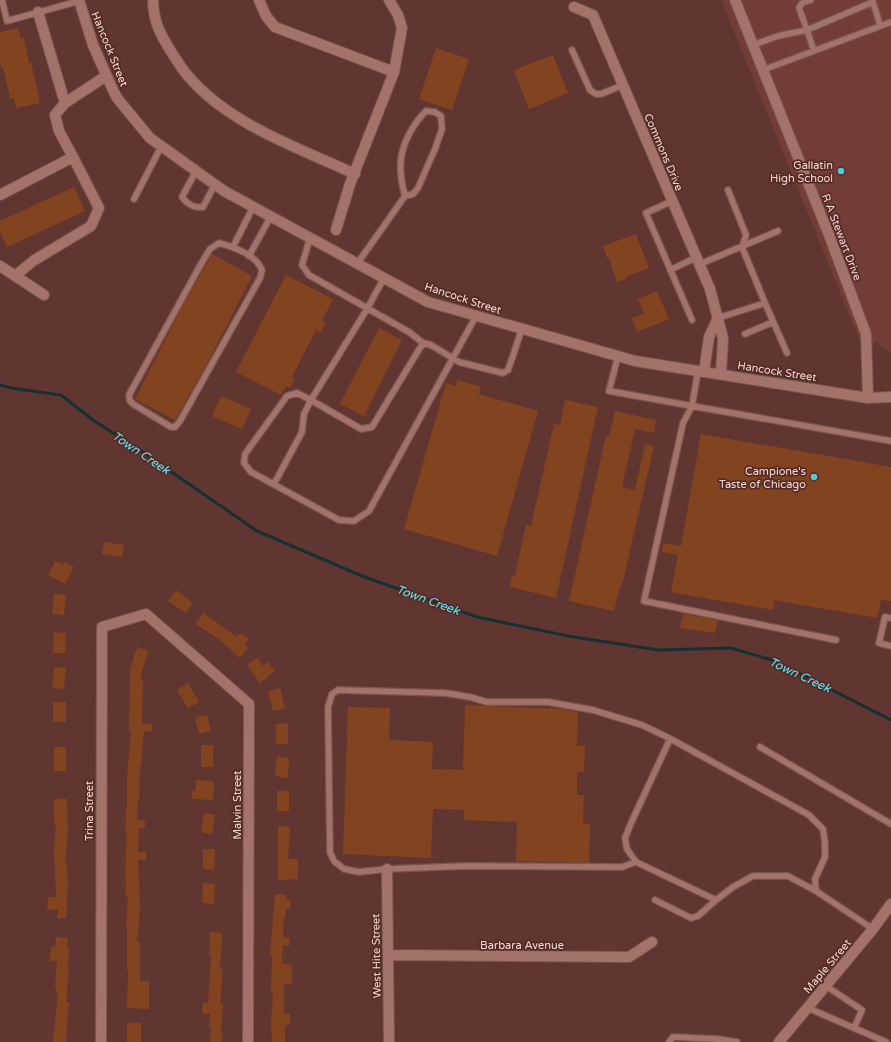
<svg xmlns="http://www.w3.org/2000/svg" width="891" height="1042" font-family="'Varela Round',sans-serif">
<rect width="100%" height="100%" fill="#623630"/>
<path fill="#713d36" d="M721 0H891V353L876 342 863 349Z"/>
<g fill="none" stroke-linecap="round" stroke-linejoin="round">
<path stroke="#163034" stroke-width="3" d="M0 385 11 388 61 395 93 420 147 455 257 531 362 576 477 617 568 636 658 650 731 648 775 661 891 720"/>
</g>
<path fill="#824420" d="M18 28 21 39 24 38 29 63 31 62 40 103 16 108 14 98H10L3 67H1L0 62V32Z
M436 48 469 59 452 110 419 99Z
M553 55 568 93 529 109 514 70Z
M74 187 85 211 7 247 0 232V221Z
M636 234 649 268 625 277 626 279 617 282 609 258H607L603 246Z
M212 254 252 276 206 366 175 420 135 399 183 305Z
M286 275 333 299 322 321 326 322 321 332 316 330 292 377 295 378 290 388 286 386 281 395 236 372Z
M657 291 669 319 637 332 632 318 644 314 638 299Z
M379 328 402 340 364 416 340 404Z
M457 380 481 387 479 394 538 411 497 556 404 529 446 383 456 386Z
M221 396 251 409 242 429 212 416Z
M565 400 598 407 556 598 510 587 512 575 515 576 526 525 531 526 554 424 560 425Z
M615 411 656 420 654 433 635 429 622 487 635 490 645 444 654 446 622 586H620L614 611 569 601 606 436H609Z
M701 434 891 467V601L881 600 877 618 774 600 773 610 671 592 678 555 662 552 663 543 681 546Z
M104 542 124 545 122 557 102 554Z
M55 561 63 565 64 562 74 567 65 584 48 575Z
M176 590 193 603 186 613 168 601Z
M54 594 66 595 64 615 52 614Z
M203 613 237 637 241 633 249 639 244 645 248 648 240 658 220 640 196 624Z
M683 614 718 620 715 633 680 628Z
M54 632 66 633 65 653H53Z
M137 647 148 651 140 679H143L142 724H152V732L144 731 141 766H140L139 800H138L137 820 145 821V828H139L138 852H146V860H138L140 907 137 942H140V981H149V1009L127 1008 128 969H127V928H126L128 897H126L125 870 127 833H125L126 809H127V778L131 731H129L130 670Z
M257 658 263 666 268 662 275 671 260 683 247 665Z
M54 667 66 668 64 689 52 688Z
M188 683 199 702 188 708 177 690Z
M280 688 285 708 273 711 268 692Z
M53 702H66V722H53Z
M465 705 561 709 578 712 577 746H585L584 772H577V795H584L583 823 590 824 589 863 516 861 517 822 464 820V810L433 809 431 858 343 854 348 707 390 708 389 740 433 742 432 769 463 770Z
M207 715 211 731 199 734 195 717Z
M288 723V744H276V724Z
M201 745H213V767H201Z
M54 747H66V771H54Z
M277 756 289 758 288 778 275 776Z
M196 780 214 781 213 800 192 799V791H195Z
M277 791H289V811H277Z
M54 799H67L68 831 65 863H67L68 887 66 918H57L58 910 47 909 48 897H56L54 851 56 823H54Z
M204 813 215 815 212 834 201 832Z
M278 826 290 827 288 859H298V879L278 880Z
M203 849H215L214 870 203 869Z
M203 883 215 884 214 904 202 903Z
M275 894 287 895 286 900H291L290 909H286L285 917H284L283 938H290L289 946H283L282 964 292 965V984H284V1014H290V1025H285V1042H272L271 1024 273 994H271L272 955H270Z
M210 932 222 933 220 969H223L220 1004H223L221 1033 223 1034 222 1042H210L211 1027H209L210 1014 202 1013 203 1003H208L211 956H209Z
M56 937 68 938 67 947H69L68 970H69L66 1002H69L66 1042H53L58 993H56V988H55L57 961H50L51 947H55Z
M127 1023H141V1042H127Z"/>
<g fill="none" stroke-linecap="round" stroke-linejoin="round">
<defs>
<path id="service" d="M2 0 7 21 79 1
M753 45 778 36 807 30 799 8 802 3 811 0
M572 50 590 90 596 94H601L623 85
M814 51 807 30 873 2 880 25
M763 70 891 22
M196 171 182 197C188 205 194 208 203 207L215 184
M728 190 746 235 742 247 765 303
M134 199 161 147
M672 201 646 213 692 320
M310 238 302 265 309 275 409 332 423 343 431 345 459 362 503 373 508 370 522 329
M219 243C234 247 256 255 262 270L260 278 180 421 175 427H171L133 404 130 401 129 395 201 264 210 249Z
M233 247 253 207
M249 256 271 216
M357 264 405 196C403 188 401 181 401 174 398 151 410 127 426 111L435 112 441 116 442 129 435 149 418 188 413 194 405 196
M700 264 778 231
M670 270 697 257
M384 278 367 309 311 400 297 393 287 396 245 454 244 463 251 472 339 520 354 521 369 511 476 316
M718 318 765 303 787 353
M745 334 773 322
M618 356 609 391 692 406 683 423 644 601 836 640
M698 371 692 406 891 441
M274 484 302 432 304 414 311 400 361 429 372 427 423 343
M891 618 885 617 879 643 891 646
M760 747 891 824
M636 862 627 849 625 838 632 821 670 739
M816 891 815 879 825 857V843L823 829 809 815 669 738 642 725 593 710 548 702H487L470 697 445 693 338 690 332 694 328 707 330 852 334 861 344 869 359 872 387 869 465 866 622 867 636 862 716 900 733 887 753 876H788L816 891 873 929
M655 900 691 918 698 916 716 900
M826 986 862 1010 854 1028
M808 1008 886 1042
M669 1042 673 1037 717 1039 737 1042"/>
<path id="minor" d="M153 0C153 21 161 36 172 53 177 61 182 69 188 76 230 125 297 147 355 174
M259 0 266 16 275 27 394 72
M735 0 829 235 866 334 868 398
M574 7 593 15 710 289 723 338 721 374
M38 12 65 103
M0 195 73 157 59 131 55 115 65 103 106 76
M336 230 350 184 394 72 402 28 398 15 389 0
M0 266 44 295
M15 276 33 261 91 226 99 208 73 157
M704 372 709 337 718 318
M387 869 389 1042
M388 955 629 957 652 942
M101 1042 102 627 146 614 249 704 248 1042"/>
<path id="tertiary" d="M79 0 93 45 112 88 117 98 150 138 224 191 428 302 635 361 868 398 891 397
M779 1042 873 929 891 904"/>
</defs>
<use href="#service" stroke="#7a5550" stroke-width="8"/>
<use href="#minor" stroke="#7a5550" stroke-width="12"/>
<use href="#tertiary" stroke="#7a5550" stroke-width="12"/>
<use href="#service" stroke="#a3726a" stroke-width="5.5"/>
<use href="#minor" stroke="#a3726a" stroke-width="10"/>
<use href="#tertiary" stroke="#a3726a" stroke-width="10"/>
</g>
<g fill="#53cadc" stroke="#562b26" stroke-width="1.5">
<circle cx="841" cy="171" r="4"/>
<circle cx="814" cy="477" r="4"/>
</g>
<g text-anchor="middle" stroke-width="3.5" stroke-linejoin="round" paint-order="stroke">
<g font-size="11" fill="#f5d9d4" stroke="#562b26">
<text transform="translate(110 49) rotate(68)" y="4">Hancock Street</text>
<text transform="translate(664 152) rotate(67)" y="4">Commons Drive</text>
<text transform="translate(842 237) rotate(69)" y="4">R A Stewart Drive</text>
<text transform="translate(463 298) rotate(18)" y="4">Hancock Street</text>
<text transform="translate(777 371) rotate(9)" y="4">Hancock Street</text>
<text transform="translate(237 805) rotate(-90)" y="4">Malvin Street</text>
<text transform="translate(89 811) rotate(-90)" y="4">Trina Street</text>
<text x="522" y="949">Barbara Avenue</text>
<text transform="translate(376 956) rotate(-91)" y="4">West Hite Street</text>
<text transform="translate(827 966) rotate(-50)" y="4">Maple Street</text>
</g>
<g font-size="11" fill="#f5d9d4" stroke="#562b26" text-anchor="end">
<text x="833" y="169">Gallatin<tspan x="833" dy="13">High School</tspan></text>
<text x="806" y="475">Campione's<tspan x="806" dy="13">Taste of Chicago</tspan></text>
</g>
<g font-size="12" font-style="italic" fill="#62e4f7" stroke="#562b26">
<text transform="translate(141 453) rotate(34)" y="4">Town Creek</text>
<text transform="translate(428 600) rotate(20)" y="4">Town Creek</text>
<text transform="translate(800 675) rotate(25)" y="4">Town Creek</text>
</g>
</g>
</svg>
